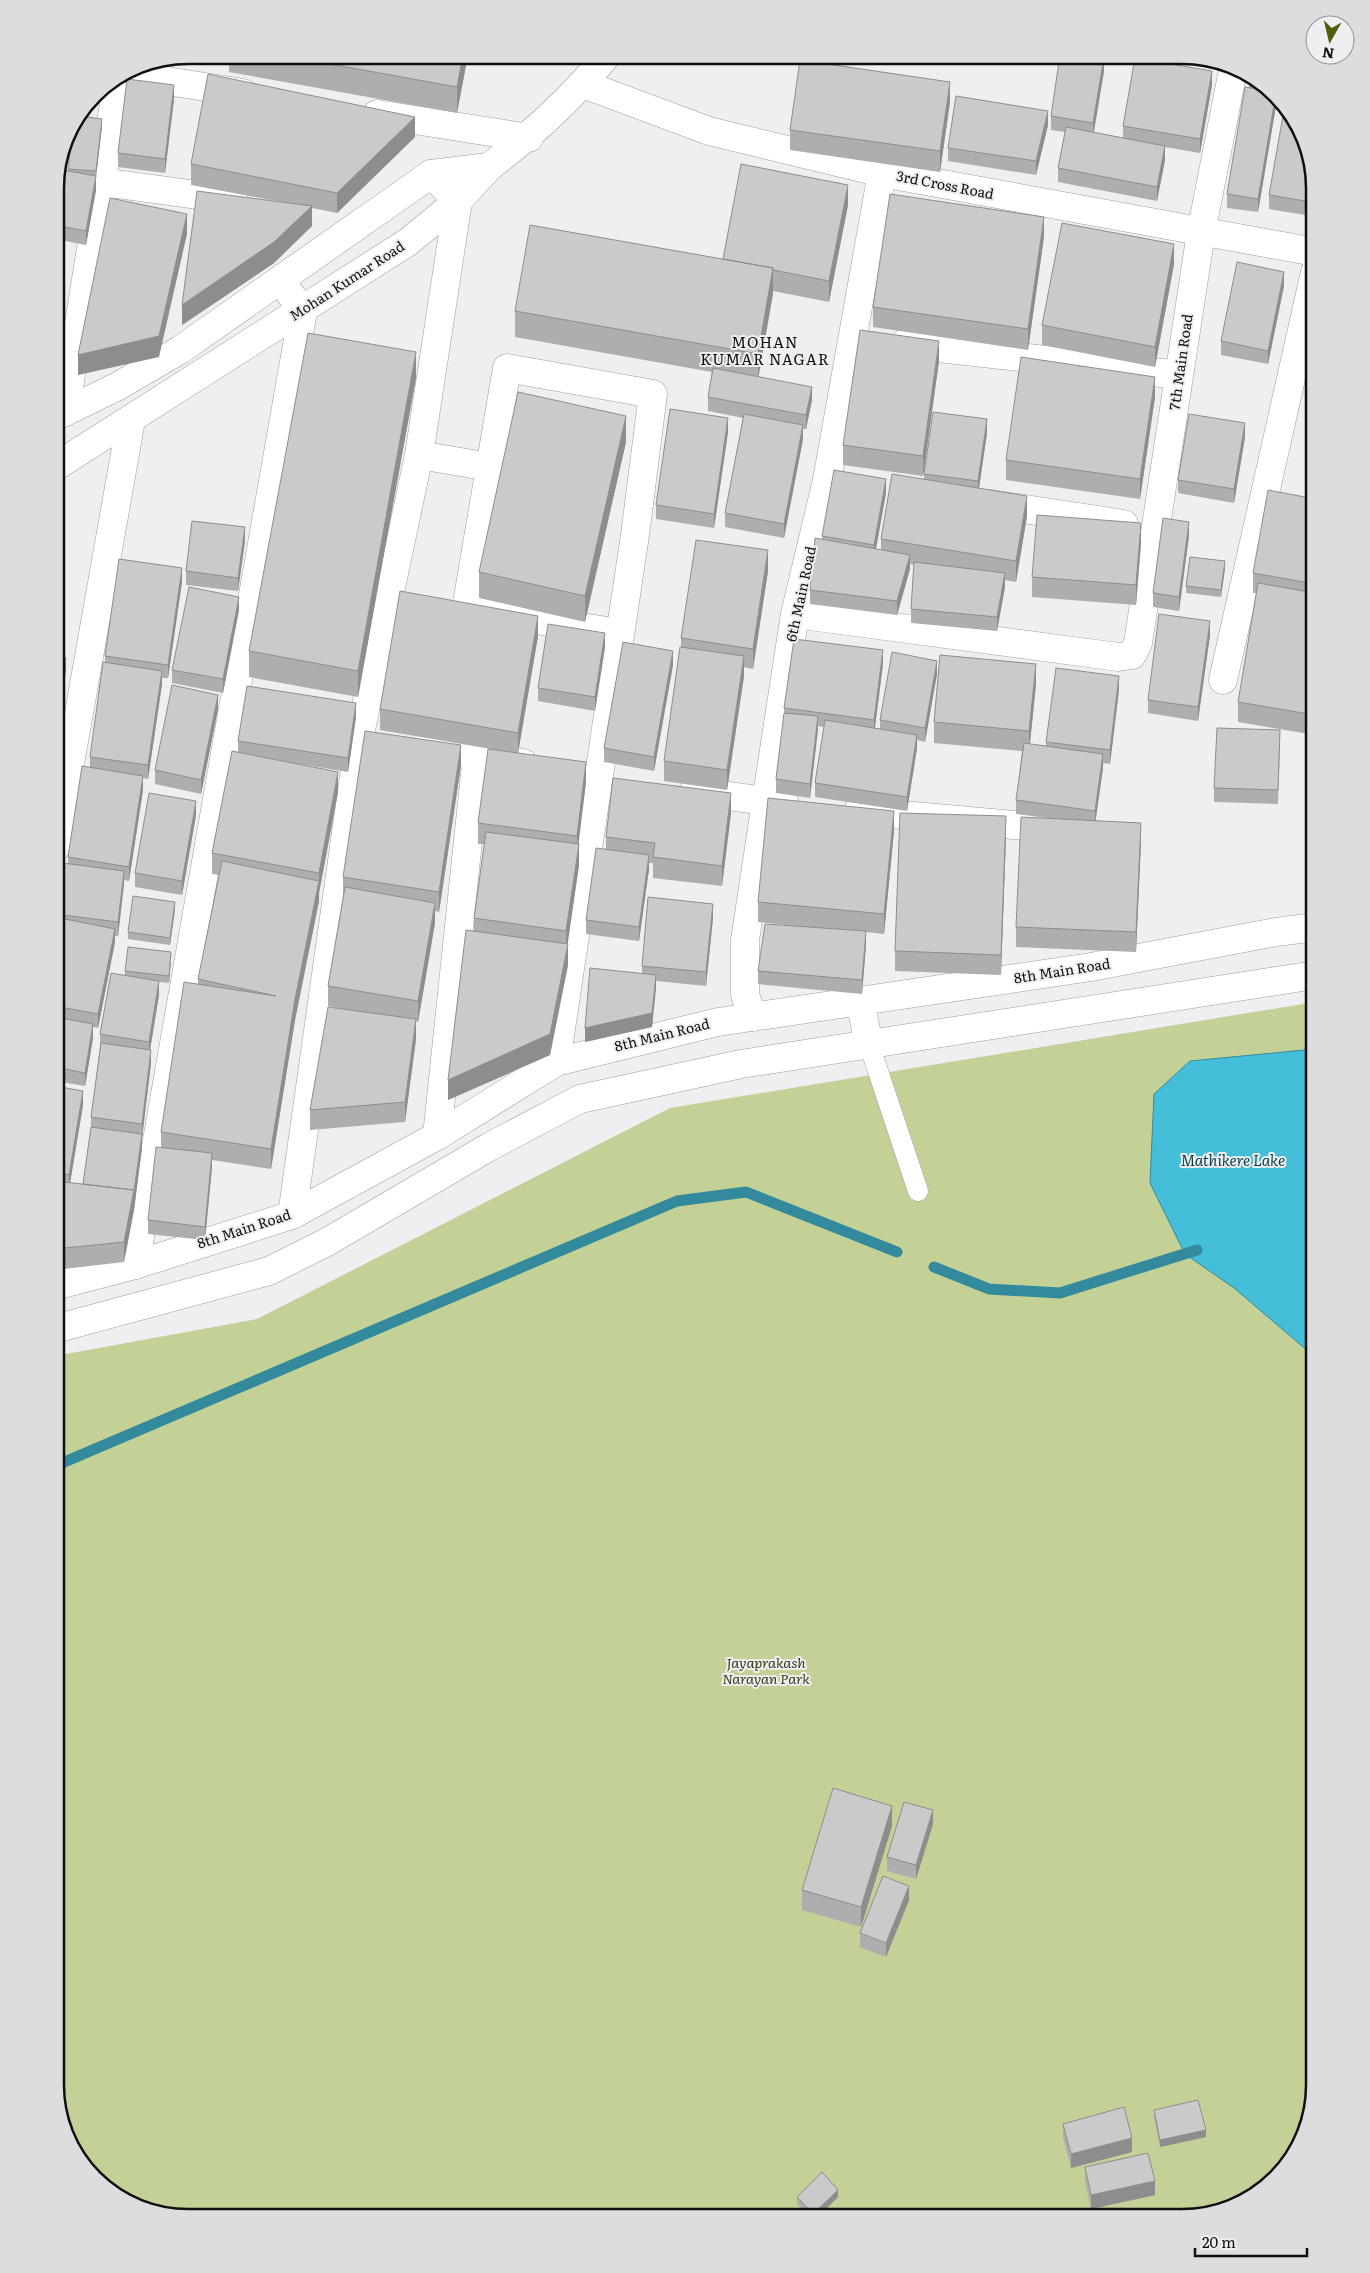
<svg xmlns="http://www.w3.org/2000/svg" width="1370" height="2273" font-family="Literata,serif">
<rect width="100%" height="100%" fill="#efeff2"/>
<path fill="#c3d197" d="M1315 1002V2085L1293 2159 1241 2204 1182 2218H180L114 2195 69 2144 55 2085V1356L257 1319 670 1108Z"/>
<path fill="#44bed9" stroke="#348a9d" d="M1315 1049V1357L1234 1288 1185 1254 1150 1183 1154 1094 1190 1061Z"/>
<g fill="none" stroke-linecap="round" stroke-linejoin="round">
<path stroke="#348a9d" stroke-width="11" d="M934 1267 989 1289 1060 1293 1197 1250
M55 1466 677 1201 746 1192 897 1252"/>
<defs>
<path id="service" d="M869 1044 918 1191"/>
<path id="minor" d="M123 74 243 93
M583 84 709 131 882 173 1315 252
M377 114 529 138
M489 167C533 134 572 98 607 55
M102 182 234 200
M903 344 1179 375
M65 412 118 78
M419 455 490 467
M991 504 1124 524
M795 614 1118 657 1132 655 1138 643 1201 233 1233 70
M1223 680 1315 272
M425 746 523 763
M694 791 785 804
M858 811 1059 829
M55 848 131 420
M752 1017 745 994V940L766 802 795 614 827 480 882 173
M556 1062 635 535 653 394 507 368 466 609 620 633
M437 1136 477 755
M292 1215 360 734 419 455 458 201 431 174
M135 1265 303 311 280 280"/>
<path id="tertiary" d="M55 417 118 386 180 350 431 174 489 167
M55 467 408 242 458 201 489 167
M860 1001 869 1044
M55 1286 135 1265 292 1215 437 1136 556 1062 718 1022 1091 967 1276 932 1315 927
M55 1329 269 1271 327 1242 489 1147 580 1099 741 1064 1315 975"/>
</defs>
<use href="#service" stroke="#9d9d9f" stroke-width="21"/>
<use href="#minor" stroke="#9d9d9f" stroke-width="29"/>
<use href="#tertiary" stroke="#9d9d9f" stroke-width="29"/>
<use href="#service" stroke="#fff" stroke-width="20"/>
<use href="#minor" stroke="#fff" stroke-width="28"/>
<use href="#tertiary" stroke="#fff" stroke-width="28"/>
</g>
<path fill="#afadae" d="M229 55H468L457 113 229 72Z
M1104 71 1094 132 1123 138V126L1212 85 1200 153 1165 147V160L1157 201 1058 182V168L1065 132 1051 130V116Z
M1249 78H1256L1276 101V106L1258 212 1227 208V194L1249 87Z
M174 99 165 173 118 167V153Z
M950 102 940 172 790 150V130Z
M1048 125 1036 175 948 161V148Z
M102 126 96 177V190L86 245 55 239V180L62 151 59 170 68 171V169Z
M1301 129 1312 177 1305 215 1269 209V195Z
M415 137 337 213 312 208V226L274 263 182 325 282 202 191 185V164Z
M848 205 829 302 773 291 758 376 812 400 806 429H803V439L784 538 725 527V513L743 418 708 411V397L712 372 515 337V311L723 259Z
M1044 237 1028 350 873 327V307Z
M1174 264 1155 367 1042 345V325Z
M1284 286 1268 364 1221 355V341Z
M939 361 923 476 843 465V445Z
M416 378 358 697 249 677V651Z
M1155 397 1140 499 1006 480V460Z
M728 432 714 528 656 519V505Z
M987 433 979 488 1027 516 1016 582 1005 580V587L997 631 911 623V609L914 565 910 564V569L897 615 810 604V590L822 540V536L886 493 876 549 881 550V539L924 479V474Z
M1245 437 1234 503 1178 493V480Z
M626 442 585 622 479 598V572Z
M1315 499V735L1238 722V702L1256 593H1253V573Z
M1189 536 1179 611 1153 607V593Z
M245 541 238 591 186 585V571Z
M1141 543 1136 605 1032 597V577Z
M1225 568 1221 597 1186 593V586Z
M768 571 753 669 744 667V676L727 790 664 781V761L681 647V638Z
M182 582 168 678H162V684L148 779 143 778V790L129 881 124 880 118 936H115V942L98 1028 93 1027V1038L85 1086 55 1081V862L68 864V857L90 767V757L105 663V656Z
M239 610 223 693 172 683V670Z
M1210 635 1198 721 1148 713V700Z
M538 636 518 753 586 782 578 844 579 865 567 944 568 965 550 1055 448 1100 474 931V918L485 844H478V823L508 752 380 730V709Z
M605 647 595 711 538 701V688Z
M883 664 875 728 880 729V720L937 674 925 742 917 740V748L907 811 815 797V783L824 727 818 726 810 798 776 793V779L784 717V708Z
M673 665 654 771 604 762V748Z
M1036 684 1030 744 1046 746V742L1119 690 1110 764 1103 763V768L1095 821 1141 843 1136 952 1016 947V927L1047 818 1016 814V800L1022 751 934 743V722Z
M218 709 201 794 155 784V770Z
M356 717 348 772 300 764 338 792 319 893V901L295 1020 271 1169 212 1160V1167L205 1240 148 1234V1220L161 1147V1132L198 984V979L219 875 212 874V853L238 752V741Z
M1280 744 1278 804 1214 802V788Z
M461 765 439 912 435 911V923L418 1022 416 1021V1039L405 1122 310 1130V1110L344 1009 328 1006V986L343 897V877Z
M731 813 722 886 653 878V863H649V869L639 941 586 934V920L606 850V837Z
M196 815 182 895 135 887V873Z
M894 831 884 934 866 932V945L862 994 758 984V971L817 928 758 922V902Z
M1006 836 1001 975 895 971V951Z
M175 909 170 945 128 939V932Z
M713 918 706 986 656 981 652 1027 585 1042 642 974V966Z
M171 959 169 983 159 982V995L150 1050 151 1063 142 1138V1148L134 1210 124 1262 55 1270V1086L83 1105 70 1183 83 1184 91 1127V1117L100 1047V1034L125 975V971Z
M933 1824 916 1879 887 1871V1857Z
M892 1826 861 1927 802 1910V1890Z
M909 1900 886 1957 860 1947V1933Z
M1154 2110 1206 2137 1160 2147 1154 2117Z
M1063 2124 1132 2152 1071 2168 1063 2138Z
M1085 2167 1155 2195 1091 2209 1085 2181Z
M797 2197H838L817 2218H810L797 2204Z"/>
<path fill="#8e8d8d" d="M463 55H468L457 113V87Z
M1104 57V71L1093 136V123Z
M1212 71V85L1200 153V139Z
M950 82V102L940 172V151Z
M174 85V99L165 173V159Z
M1275 99 1276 101V106L1258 212V199Z
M1048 111V125L1036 175V161Z
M415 117V137L337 213V193Z
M102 119V126L96 177V190L86 245V231L96 177V171Z
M1165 146V160L1157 201V187Z
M62 151 59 170V163Z
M1311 171 1312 177 1305 215V201Z
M848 185V205L829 302V281Z
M312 206V226L274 263 182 325V305Z
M187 214V234L159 357 78 375V355Z
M1044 217V237L1028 350V329Z
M1174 244V264L1155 367V347Z
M773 268V294L758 380V354Z
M1284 272V286L1268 364V351Z
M939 341V361L923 476V456Z
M416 352V378L358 697V671Z
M1155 377V397L1140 499V479Z
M812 387V400L806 429V415Z
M626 416V442L585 622V596Z
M728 418V432L714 528V514Z
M987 419V433L978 495V481Z
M1245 423V437L1234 503V489Z
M803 425V439L784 538V524Z
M886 479V493L874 559V545Z
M1027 496V516L1016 582V561Z
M1189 522V536L1179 611V597Z
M1141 523V543L1136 605V585Z
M245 527V541L238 591V578Z
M768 550V571L753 669V649Z
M910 555V569L897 615V601Z
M1225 561V568L1221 597V590Z
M182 568V582L168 678V665Z
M1005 573V587L997 631V617Z
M239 597V610L223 693V679Z
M538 616V636L518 753V733Z
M1210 621V635L1198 721V707Z
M605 633V647L595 711V697Z
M883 650V664L874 734V720Z
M673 651V665L654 771V757Z
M744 656V676L727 790V770Z
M66 658V672L55 724V710Z
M937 661V674L925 742V728Z
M1036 664V684L1029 752V731Z
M162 671V684L148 779V765Z
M1119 676V690L1110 764V750Z
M218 695V709L201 794V780Z
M356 703V717L348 772V758Z
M818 716V730L810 798V784Z
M917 735V748L907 811V797Z
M461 745V765L439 912V892Z
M1103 754V768L1095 825V811Z
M586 762V782L577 856V836Z
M338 772V792L319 893V901L295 1020 271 1169V1149L295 999 319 882V873Z
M143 776V790L129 881V867Z
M731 793V813L722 886V866Z
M196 801V815L182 895V881Z
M894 811V831L884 934V914Z
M1006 816V836L1001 975V955Z
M1141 823V843L1136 952V932Z
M579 844V865L567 949 568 944V965L550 1055 448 1100V1080L566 950V931Z
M649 855V869L639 941V927Z
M124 871V885L118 936V922Z
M175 902V909L170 945V938Z
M435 903V923L418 1022V1001Z
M713 904V918L706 986V972Z
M115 929V942L98 1028V1014Z
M866 931V945L862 994V980Z
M171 952V959L169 983V976Z
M656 975V989L652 1027 585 1042V1028Z
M159 981V995L149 1056V1042Z
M416 1019V1039L405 1122V1102Z
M93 1024V1038L85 1086V1073Z
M151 1050V1063L142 1138V1124Z
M83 1091V1105L69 1189V1175Z
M142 1134V1148L134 1210 124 1262V1242Z
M212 1153V1167L205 1240V1227Z
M892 1806V1826L861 1927V1907Z
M933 1810V1824L916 1879V1865Z
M909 1886V1900L886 1957V1943Z
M1206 2130V2137L1160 2147V2140Z
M1132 2138V2152L1071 2168V2154Z
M1155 2181V2195L1091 2209V2195Z
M838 2190V2197L817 2218H813V2214Z"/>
<path fill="#cbc9ca" stroke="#8e8d8d" d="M280 55H463L457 87Z
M1060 55H1091L1104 57 1093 123 1051 116Z
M1135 58 1212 71 1200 139 1123 126Z
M800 60 950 82 940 151 790 130Z
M208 74 415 117 337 193 191 164Z
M1249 75 1256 78 1258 80 1249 78Z
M127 79 174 85 165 159 118 153Z
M1245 87 1268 91 1275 99 1258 199 1227 194Z
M956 96 1048 111 1036 161 948 148Z
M1284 110 1301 129 1311 171 1305 201 1269 195Z
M79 116 102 119 96 171 68 169 73 126Z
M1066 127 1165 146 1157 187 1058 168Z
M741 164 848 185 829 281 773 270V268L723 259Z
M58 169 96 176 86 231 55 225V180Z
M197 191 312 206 274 242 182 305Z
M890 194 1044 217 1028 329 873 307Z
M110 198 187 214 159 336 78 355Z
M1062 223 1174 244 1155 347 1042 325Z
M530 225 773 268 758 354 515 311Z
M1237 262 1284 272 1268 351 1221 341Z
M860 330 939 341 923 456 843 445Z
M308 333 416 352 358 671 249 651Z
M1021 357 1155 377 1140 479 1006 460Z
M713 368 812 387 806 415 708 397Z
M518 392 626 416 585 596 479 572Z
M670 409 728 418 714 514 656 505Z
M933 412 987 419 978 481 924 474Z
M744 414 803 425 784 524 725 513Z
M1189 414 1245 423 1234 489 1178 480Z
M834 470 886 479 874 545 822 536Z
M892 474 1027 496 1016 561 881 539Z
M1268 490 1315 499V584L1253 573Z
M1037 515 1141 523 1136 585 1032 577Z
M1163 518 1189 522 1179 597 1153 593Z
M192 521 245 527 238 578 186 571Z
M815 538 910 555 897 601 810 590Z
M696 540 768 550 753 649 681 638Z
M1190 557 1225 561 1221 590 1186 586Z
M119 559 182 568 168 665 105 656Z
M914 562 1005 573 997 617 911 609Z
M1258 583 1315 593V715L1238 702Z
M189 587 239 597 223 679 172 670Z
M400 591 538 616 518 733 380 709Z
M1159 614 1210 621 1198 707 1148 700Z
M548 624 605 633 595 697 538 688Z
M794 639 883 650 874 720 784 708Z
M623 642 673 651 654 757 604 748Z
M680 647 744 656 727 770 664 761Z
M892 652 937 661 925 728 880 720Z
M940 655 1036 664 1029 731 934 722Z
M55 656 66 658 55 710Z
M103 662 162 671 148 765 90 757Z
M1056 668 1119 676 1110 750 1046 742Z
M172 685 218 695 201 780 155 770Z
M247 686 356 703 348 758 238 741Z
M784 713 818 716 810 784 776 779Z
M825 720 917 735 907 797 815 783Z
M1217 728 1280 730 1278 790 1214 788Z
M365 731 461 745 439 892 343 877Z
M1024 743 1103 754 1095 811 1016 800Z
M488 749 586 762 577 836 478 823Z
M232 751 338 772 319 873 212 853Z
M82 766 143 776 129 867 68 857Z
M613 778 731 793 722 866 653 857 655 843 606 837Z
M149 793 196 801 182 881 135 873Z
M768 798 894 811 884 914 758 902Z
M900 813 1006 816 1001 955 895 951Z
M1021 817 1141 823 1136 932 1016 927Z
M486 832 579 844 566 931 474 918Z
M596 848 649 855 639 927 586 920Z
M222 861 319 881 295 999 271 1149 161 1132 184 982 276 996 198 979Z
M55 862 124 871 118 922 55 914Z
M345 887 435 903 418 1001 328 986Z
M133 896 175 902 170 938 128 932Z
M648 897 713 904 706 972 642 966Z
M55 917 115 929 98 1014 55 1006Z
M765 924 866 931 862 980 758 971Z
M466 930 568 944 550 1034 448 1080Z
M128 947 171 952 169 976 125 971Z
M590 968 656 975 652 1013 585 1028Z
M111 973 159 981 149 1042 100 1034Z
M328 1007 416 1019 405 1102 310 1110Z
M55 1017 93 1024 85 1073 55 1067Z
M101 1043 151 1050 142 1124 91 1117Z
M55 1086 83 1091 69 1175 55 1172Z
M91 1127 142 1134 134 1191V1190L83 1184Z
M156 1147 212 1153 205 1227 148 1220Z
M55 1181 134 1190 124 1242 55 1249Z
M833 1788 892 1806 861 1907 802 1890Z
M904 1802 933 1810 916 1865 887 1857Z
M883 1876 909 1886 886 1943 860 1933Z
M1198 2100 1206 2130 1160 2140 1154 2110Z
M1124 2107 1132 2138 1071 2154 1063 2124Z
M1148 2153 1155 2181 1091 2195 1085 2167Z
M822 2172 838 2190 813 2214 797 2197Z"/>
<g text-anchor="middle" stroke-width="4" stroke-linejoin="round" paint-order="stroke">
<g font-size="14" fill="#0f0f10" stroke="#efeff2">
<text transform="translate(945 185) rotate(11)" y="5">3rd Cross Road</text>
<text transform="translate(347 281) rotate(-33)" y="5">Mohan Kumar Road</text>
<text transform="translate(1181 362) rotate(-82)" y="5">7th Main Road</text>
<text transform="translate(801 594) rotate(-78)" y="5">6th Main Road</text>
<text transform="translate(1062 971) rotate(-9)" y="5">8th Main Road</text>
<text transform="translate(662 1035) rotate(-14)" y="5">8th Main Road</text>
<text transform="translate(244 1229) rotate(-18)" y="5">8th Main Road</text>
</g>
<g font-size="14" font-style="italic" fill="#353c18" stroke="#efeff2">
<text x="766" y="1668">Jayaprakash<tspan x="766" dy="16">Narayan Park</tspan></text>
</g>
<g font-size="15" letter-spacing="1" fill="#0f0f10" stroke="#efeff2">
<text x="765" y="348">MOHAN<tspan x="765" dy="17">KUMAR NAGAR</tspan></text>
</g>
<g font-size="15" font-style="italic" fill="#053e49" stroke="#efeff2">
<text x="1233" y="1166">Mathikere Lake</text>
</g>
</g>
<path d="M0 0H1370V2273H0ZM188 64H1182A124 124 0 0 1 1306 188V2085A124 124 0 0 1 1182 2209H188A124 124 0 0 1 64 2085V188A124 124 0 0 1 188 64Z" fill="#dddde0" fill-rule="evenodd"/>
<path fill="none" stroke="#0f0f10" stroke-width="2.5" d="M188 64H1182A124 124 0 0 1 1306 188V2085A124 124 0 0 1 1182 2209H188A124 124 0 0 1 64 2085V188A124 124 0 0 1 188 64Z"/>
<g transform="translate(1330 40) rotate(188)"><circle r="24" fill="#efeff2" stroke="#959598"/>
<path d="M0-4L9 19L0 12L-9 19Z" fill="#4d610a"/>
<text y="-8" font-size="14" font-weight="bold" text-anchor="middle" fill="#0f0f10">N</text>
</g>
<path d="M1195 2248v8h112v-8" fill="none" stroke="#0f0f10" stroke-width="2.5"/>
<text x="1202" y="2248" font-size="15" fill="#0f0f10" stroke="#efeff2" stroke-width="4" paint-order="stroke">20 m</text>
</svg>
